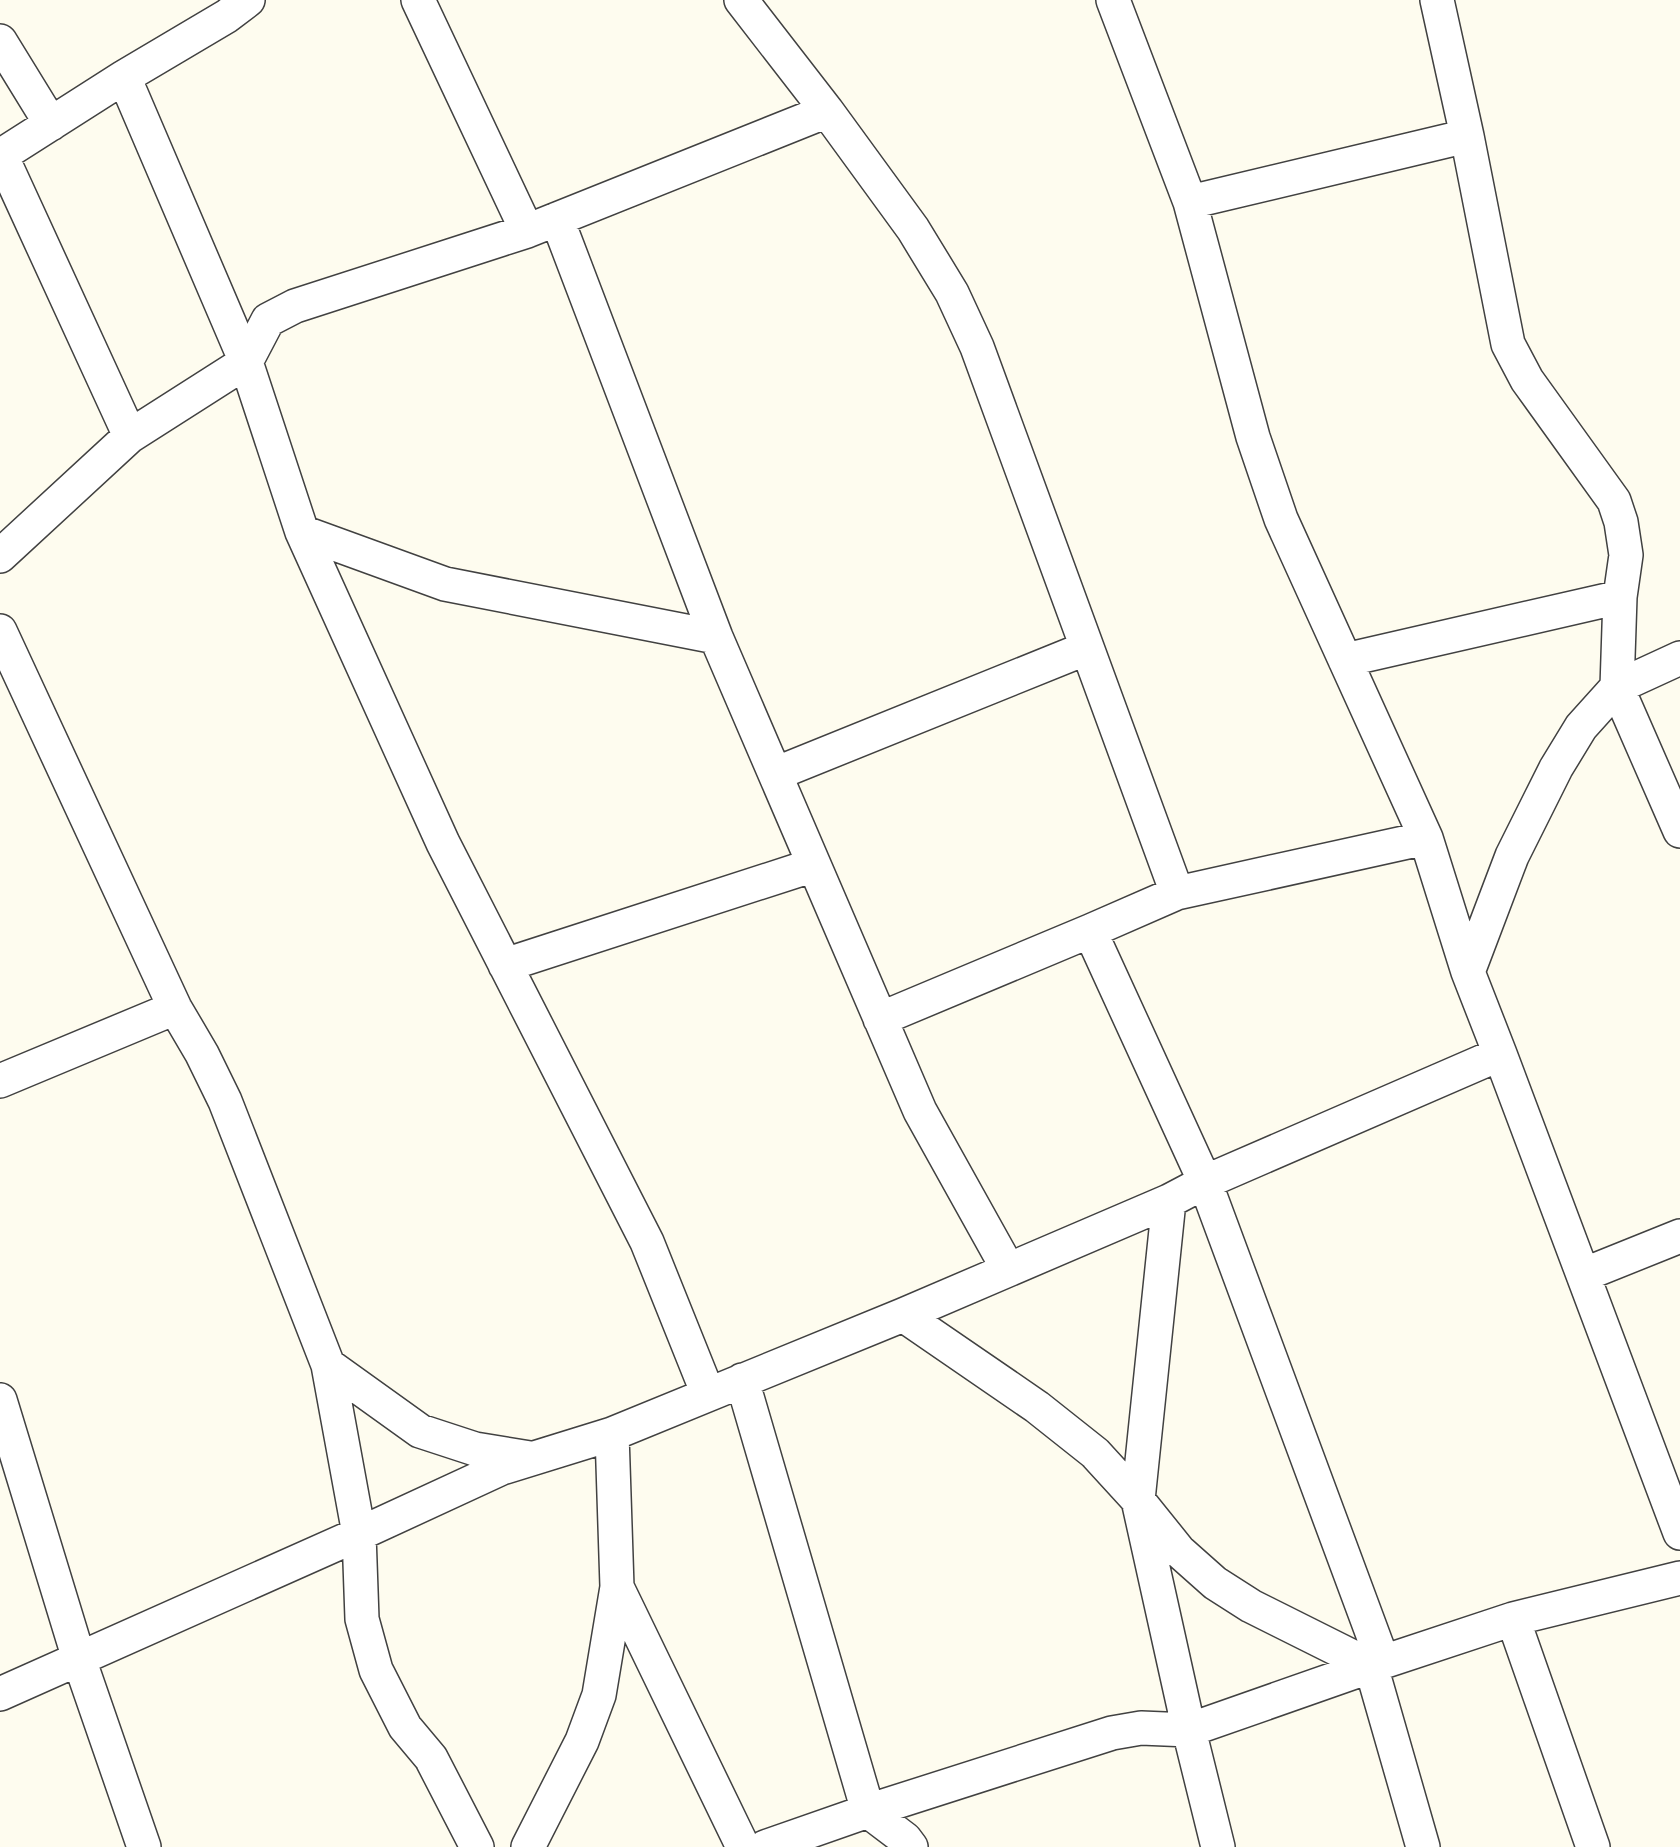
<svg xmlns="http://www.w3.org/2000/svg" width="1680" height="1847" font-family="Lora,serif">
<rect width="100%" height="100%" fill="#fefcef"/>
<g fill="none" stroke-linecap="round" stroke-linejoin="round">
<defs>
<path id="street" d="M418 0 527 231
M741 0 827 111 913 229 952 293 977 347 1177 893
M1113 0 1190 202 1253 437 1281 519 1426 838
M1437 0 1467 136 1508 344 1527 380 1614 501 1621 522 1626 555 1620 597 1617 687 1680 831
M0 41 51 124
M124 77 246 362 302 532 443 843 647 1242 708 1394
M1 155 130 436
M0 156 124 77 227 16 248 0
M1190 202 1467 136
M557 219 716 637 920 1111 1008 1269
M302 532 445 584 716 637
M0 556 130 436 246 362 268 320 295 306 527 231 827 111
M0 631 175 1008 202 1054 225 1101 328 1365 359 1534 362 1619 376 1670 405 1727 431 1758 477 1847
M1680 658 1617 687 1581 727 1556 768 1512 856 1468 972 1500 1054 1680 1533
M1345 660 1620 597
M775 774 1087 648
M1090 931 1205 1182 1383 1662
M505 965 814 865
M880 1019 1090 931 1177 893 1426 838 1468 972
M0 1081 175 1008
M1169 1201 1138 1500 1189 1730 1218 1847
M1583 1275 1680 1236
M903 1315 1037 1407 1095 1453 1138 1500 1179 1551 1215 1583 1251 1606 1371 1666 1423 1847
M328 1365 420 1431 475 1449 530 1458
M742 1380 868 1811 905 1839 911 1847
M0 1400 79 1659 144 1847
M617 1587 743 1847
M1513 1619 1593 1847
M0 1694 359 1534 502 1468 612 1434 903 1315 1169 1201 1205 1182 1500 1054
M528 1847 582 1741 599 1695 617 1587 612 1434
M765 1847 868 1811 1112 1733 1141 1728 1189 1730 1383 1662 1513 1619 1680 1578"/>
</defs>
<use href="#street" stroke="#414141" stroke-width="36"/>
<use href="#street" stroke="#fff" stroke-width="33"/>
</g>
</svg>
